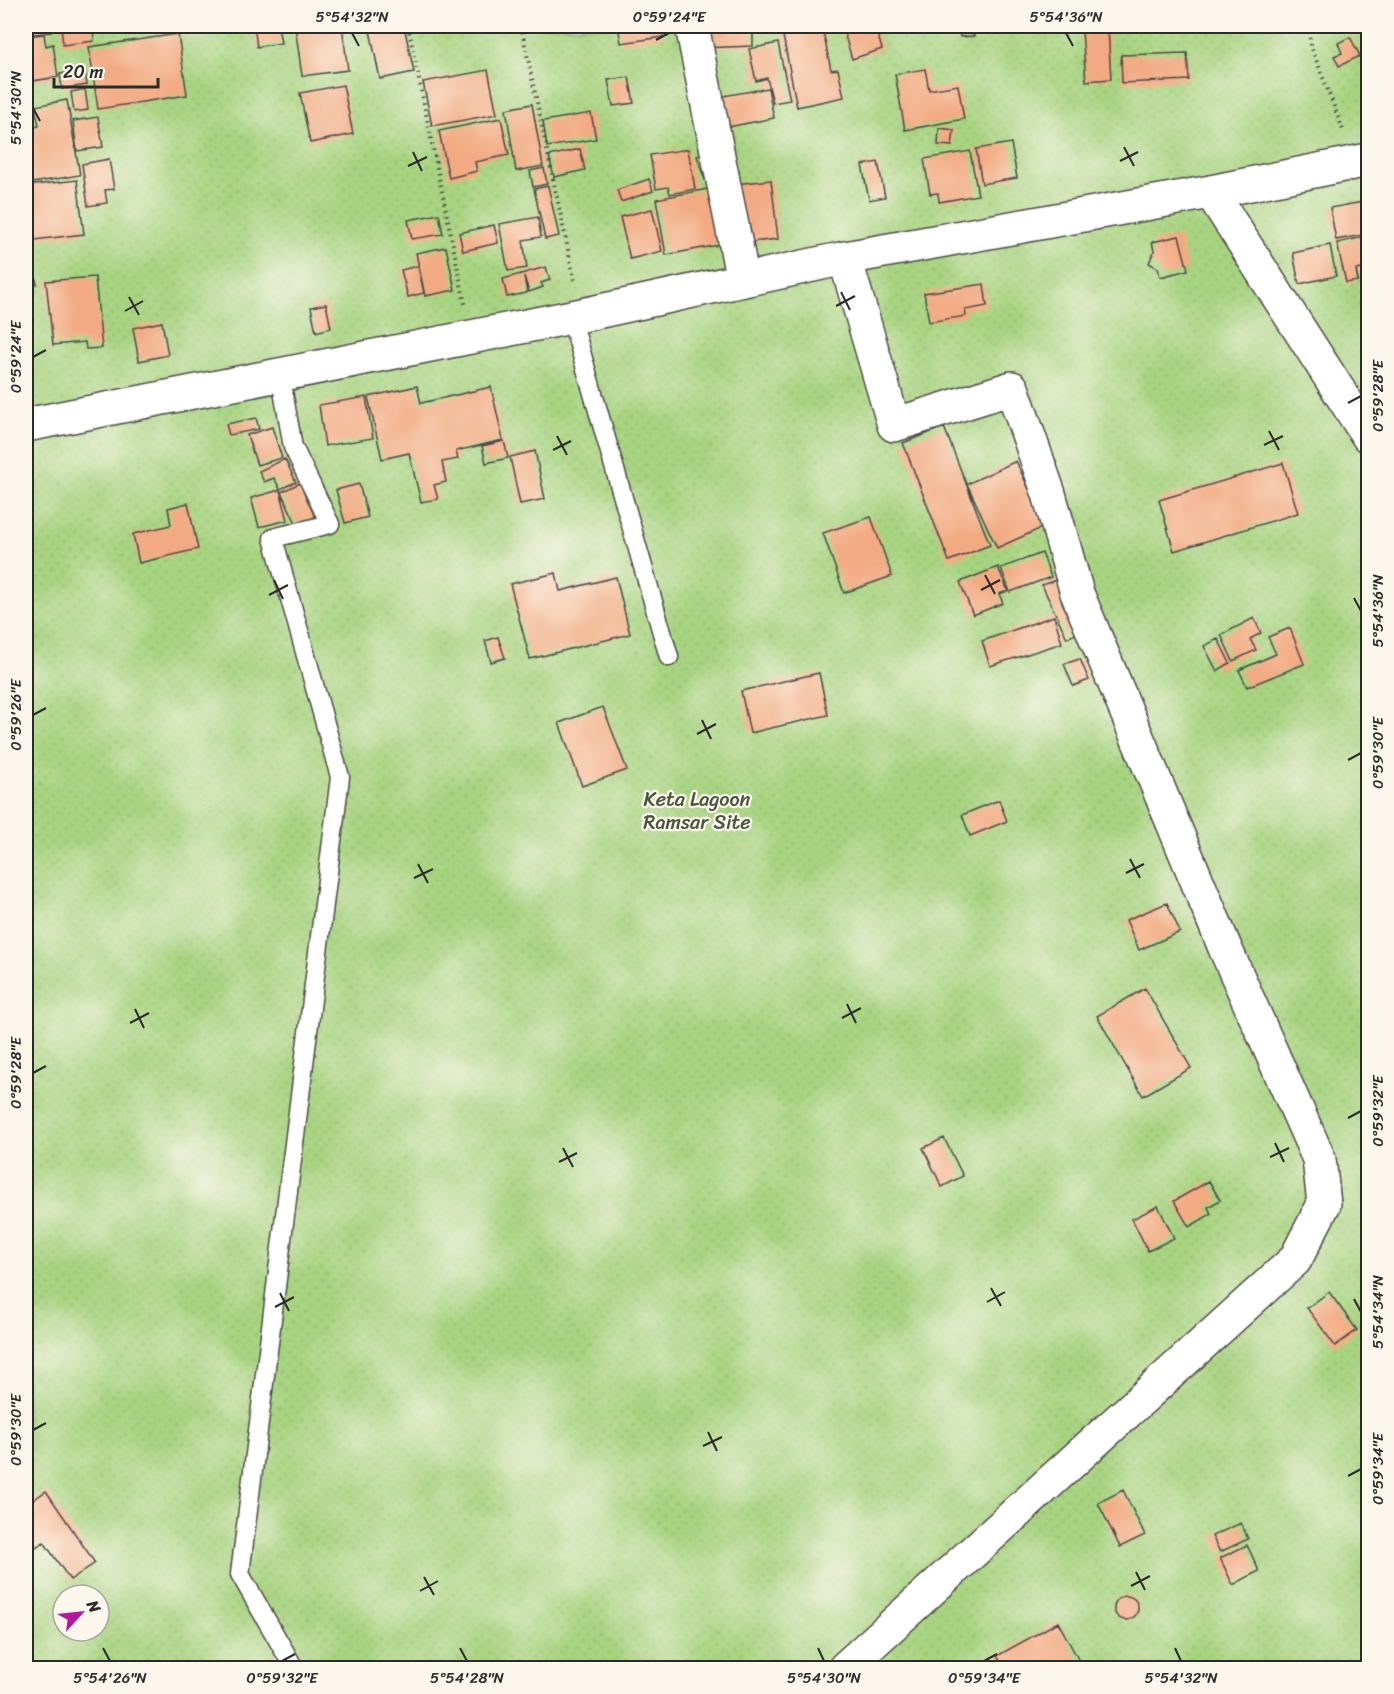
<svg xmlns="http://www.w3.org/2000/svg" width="1394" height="1694" font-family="Sriracha,sans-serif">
<defs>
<pattern id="park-dots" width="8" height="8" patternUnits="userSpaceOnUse" patternTransform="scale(1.5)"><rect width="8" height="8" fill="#a8d481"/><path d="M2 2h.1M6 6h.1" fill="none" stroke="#91b670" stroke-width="1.8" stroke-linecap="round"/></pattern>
</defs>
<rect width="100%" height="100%" fill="#fbf7ec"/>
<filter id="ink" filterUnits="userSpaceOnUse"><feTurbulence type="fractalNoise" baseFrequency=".0167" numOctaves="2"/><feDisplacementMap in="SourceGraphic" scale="12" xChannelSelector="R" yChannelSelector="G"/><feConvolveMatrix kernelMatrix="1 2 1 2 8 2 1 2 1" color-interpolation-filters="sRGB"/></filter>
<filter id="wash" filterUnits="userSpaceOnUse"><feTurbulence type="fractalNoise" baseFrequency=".008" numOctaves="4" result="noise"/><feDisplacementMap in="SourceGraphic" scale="24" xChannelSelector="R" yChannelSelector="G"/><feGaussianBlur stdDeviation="1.35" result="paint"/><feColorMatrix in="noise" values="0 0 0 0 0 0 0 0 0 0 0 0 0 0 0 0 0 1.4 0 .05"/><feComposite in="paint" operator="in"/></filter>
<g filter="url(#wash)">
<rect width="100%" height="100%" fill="#f5ebd6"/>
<path fill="url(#park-dots)" stroke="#6a8056" stroke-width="1.5" fill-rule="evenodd" d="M26 26H1368V1668H26ZM63 1595H99V1631H63Z"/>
<g id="blocks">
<path fill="#f2aa82" d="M26 26H50L51 32 26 35Z
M61 26H93L94 41 63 45Z
M254 26H278L281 43 257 47Z
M295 26H342L348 70 302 76Z
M369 26H404L414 72 380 79Z
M415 26H435L436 27 416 30Z
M618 26H661L663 37 621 43Z
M781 26H822L831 70 838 69 844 97 797 107Z
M842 26H875L882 49 852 59Z
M893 26H939V27L893 30Z
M959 26H973L974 36 960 37Z
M753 27V46L701 48V28Z
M1108 29 1111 79 1086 81 1082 31Z
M44 34 46 46 53 44 58 77 26 82V36Z
M178 34 187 95 98 109 89 47Z
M1350 37 1360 56 1339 66 1334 56 1342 53 1338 43Z
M778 43 790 100 773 103 767 78 756 81 749 49Z
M1187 53 1189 80 1122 83 1121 55Z
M925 69 929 90 958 85 964 119 905 130 895 74Z
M85 70 87 85 62 89 60 74Z
M488 70 497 114 432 126 423 82Z
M629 77 634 103 613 106 608 80Z
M343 85 353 134 310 143 300 93Z
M768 88 774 118 718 129 712 98Z
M85 89 88 110 74 112 71 92Z
M67 100 80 175 26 184V142H28L26 129 39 126 35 106Z
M532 104 543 166 516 171 506 109Z
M591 113 596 139 547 147 543 121Z
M98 117 103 147 77 151 73 121Z
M501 118 509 155 475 162 477 171 449 178 439 131Z
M939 128 954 130 952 146 938 145Z
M1011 143 1017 178 982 184 976 149Z
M580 149 585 170 554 177 549 156Z
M688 149 695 189 670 194 668 187 656 189 650 155Z
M970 151 978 195 939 202 938 193 930 194 924 159Z
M709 152 718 176 705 180 697 156Z
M109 159 114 189 105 190 107 203 88 206 82 164Z
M878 162 885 197 869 200 862 165Z
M544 168 547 184 533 187 530 171Z
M649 179 653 191 621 202 617 190Z
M77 180 84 234 26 241V186Z
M771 180 778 239 743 243 735 184Z
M548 186 559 236 545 239 534 189Z
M718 187 729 243 666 255 656 199Z
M1368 201V234L1336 240 1330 208Z
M652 209 662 251 630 259 620 217Z
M439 214 443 234 412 239 408 220Z
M538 217 541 237 523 240 527 268 508 271 499 224Z
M494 225 498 243 463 251 459 233Z
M1179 236 1188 270 1160 277 1158 268 1149 263 1154 251 1152 242Z
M1368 236V268L1356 270 1358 281 1346 283 1337 243Z
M1330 245 1336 276 1299 284 1293 253Z
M446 247 455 290 425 296 416 253Z
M31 259 37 284 26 286V260Z
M418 266 424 293 408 297 401 270Z
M546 267 550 280 541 283 543 287 529 292 524 276 527 293 507 297 503 279Z
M95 277 102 348 86 349 85 342 53 345 46 281Z
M984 284 987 306 965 310 966 316 929 322 924 293Z
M326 304 331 328 316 332 311 307Z
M162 322 168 355 139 361 133 328Z
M417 386 421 403 491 387 503 440 456 451 458 459 442 462 446 482 434 485 438 499 421 502 409 453 382 459 368 397Z
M366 397 373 438 325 446 319 405Z
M256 418 259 429 229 435 226 424Z
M272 427 282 458 257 465 247 435Z
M944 427 990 545 949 561 903 443Z
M504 441 508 458 486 463 482 446Z
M535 451 545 499 520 504 510 457Z
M285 459 296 482 280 489 274 478 264 482 259 471Z
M1016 461 1046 526 997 548 967 484Z
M1283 463 1298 513 1174 551 1159 500Z
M300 483 315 517 297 525 281 492Z
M359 484 368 517 345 523 336 490Z
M280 490 288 520 259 527 251 498Z
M188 503 198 549 139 563 133 534 171 525 168 508Z
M871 517 892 576 844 593 823 533Z
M1042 553 1051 577 1010 592 1001 568Z
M998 567 1008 591 999 594 1003 603 973 615 960 582Z
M556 573 560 591 616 577 630 634 530 659 510 584Z
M1056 580 1080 632 1067 638 1042 585Z
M1054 616 1062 643 990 666 982 641Z
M1254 618 1261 633 1250 639 1256 650 1233 661 1221 635Z
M1290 628 1304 664 1247 687 1239 670 1276 654 1268 637Z
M498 637 505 658 491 662 485 641Z
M1218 639 1230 663 1217 671 1204 646Z
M1080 659 1089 680 1073 686 1064 664Z
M819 673 828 715 750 733 741 691Z
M603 707 627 770 582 786 559 723Z
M999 800 1007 821 970 836 962 815Z
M1167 903 1180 932 1139 950 1126 920Z
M1145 988 1191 1068 1143 1096 1097 1016Z
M944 1138 963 1176 942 1187 923 1148Z
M1209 1181 1220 1200 1208 1207 1211 1214 1189 1227 1174 1201Z
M1158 1206 1174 1238 1148 1251 1132 1219Z
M1329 1292 1357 1330 1335 1346 1307 1308Z
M1123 1490 1145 1535 1120 1547 1098 1503Z
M46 1491 95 1563 70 1580 44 1542 34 1548 26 1536V1505Z
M1241 1523 1248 1539 1220 1552 1212 1536Z
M1247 1545 1259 1571 1233 1585 1220 1558Z
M1114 1608a12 12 0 1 1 24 0a12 12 0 1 1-24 0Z
M1058 1622 1083 1668H1004L997 1656Z"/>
</g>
</g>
<g filter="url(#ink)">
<use href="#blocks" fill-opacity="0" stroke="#494845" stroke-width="1.5"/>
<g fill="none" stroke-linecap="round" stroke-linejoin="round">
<defs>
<path id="lane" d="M571 317 669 657
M280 374 293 447 330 524 273 538 340 777 240 1574 294 1668"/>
<path id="street" d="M692 26 743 280
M1211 192 1368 436
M845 1668 1295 1260 1324 1204 1319 1159 1225 948 1077 593 1049 494 1012 388 894 425 845 258"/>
<path id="secondary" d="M26 425 582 315 845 258 1211 192 1368 160"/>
</defs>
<use href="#lane" stroke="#494845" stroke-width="21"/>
<use href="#street" stroke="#494845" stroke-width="36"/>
<use href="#secondary" stroke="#494845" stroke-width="36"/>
<path stroke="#494845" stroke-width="4" stroke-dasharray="1.5 4.5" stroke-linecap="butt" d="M408 26 465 304
M521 26 575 283
M1307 26 1312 49 1343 130"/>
<use href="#lane" stroke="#fff" stroke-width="18"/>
<use href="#street" stroke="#fff" stroke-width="33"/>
<use href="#secondary" stroke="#fff" stroke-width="33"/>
</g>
</g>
<path fill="none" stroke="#2b2b2b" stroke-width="2" d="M352 33 359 46M1066 33 1073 46M656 40 669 33M33 108 40 121M1124 147 1134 166M413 152 422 171M1120 161 1138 152M408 166 427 157M841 292 850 310M129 297 139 315M836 306 855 296M125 311 143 301M33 357 46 350M1348 403 1361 396M1269 431 1279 450M557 436 567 455M1264 445 1283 436M553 450 571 441M985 575 995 594M274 580 283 599M981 590 1000 580M269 595 288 585M1354 598 1361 611M33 715 46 708M702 720 711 739M697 734 716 724M1348 760 1361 753M1130 859 1140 878M418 864 428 883M1126 873 1144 864M414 878 433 869M847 1004 856 1023M135 1009 144 1028M842 1018 861 1008M130 1023 149 1013M33 1073 46 1066M1348 1118 1361 1111M1275 1143 1284 1162M563 1148 573 1167M1270 1157 1289 1148M559 1162 577 1153M991 1288 1001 1306M280 1293 289 1311M1354 1299 1361 1312M987 1302 1005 1292M275 1307 294 1297M33 1430 46 1423M708 1432 717 1451M703 1446 722 1437M1348 1476 1361 1469M1136 1572 1145 1590M424 1577 434 1595M1131 1586 1150 1576M420 1591 438 1581M103 1648 110 1661M460 1648 467 1661M818 1648 824 1661M1175 1648 1181 1661M282 1661 295 1654M984 1661 997 1654"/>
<g text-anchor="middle" stroke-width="4.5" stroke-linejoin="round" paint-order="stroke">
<g font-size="20" fill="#4a5540" stroke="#fbf7ec">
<text x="697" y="806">Keta Lagoon<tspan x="697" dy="23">Ramsar Site</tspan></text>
</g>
</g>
<rect width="1394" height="1694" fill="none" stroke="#fbf7ec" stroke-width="66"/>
<g transform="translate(81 1613) rotate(63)"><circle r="28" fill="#fbf7ec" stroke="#a8a59f" stroke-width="1.5"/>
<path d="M0-4.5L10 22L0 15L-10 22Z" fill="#b5179e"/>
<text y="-9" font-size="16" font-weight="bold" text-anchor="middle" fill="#2b2b2b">N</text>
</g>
<path d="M54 78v9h104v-9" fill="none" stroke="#2b2b2b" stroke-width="3"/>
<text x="63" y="78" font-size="18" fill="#2b2b2b" stroke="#fbf7ec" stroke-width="4.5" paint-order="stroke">20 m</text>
<rect x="33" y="33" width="1328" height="1628" fill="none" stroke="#2b2b2b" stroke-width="2"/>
<g font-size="15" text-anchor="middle" fill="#2b2b2b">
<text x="352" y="22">5°54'32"N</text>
<text x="669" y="22">0°59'24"E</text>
<text x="1066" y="22">5°54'36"N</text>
<text transform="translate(16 108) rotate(-90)" y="5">5°54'30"N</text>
<text transform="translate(16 357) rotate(-90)" y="5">0°59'24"E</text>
<text transform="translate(1378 396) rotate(-90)" y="5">0°59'28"E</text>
<text transform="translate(1378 611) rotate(-90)" y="5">5°54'36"N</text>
<text transform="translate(16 715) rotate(-90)" y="5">0°59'26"E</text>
<text transform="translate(1378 753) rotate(-90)" y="5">0°59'30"E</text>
<text transform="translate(16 1073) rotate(-90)" y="5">0°59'28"E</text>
<text transform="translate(1378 1111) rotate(-90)" y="5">0°59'32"E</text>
<text transform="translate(1378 1312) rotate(-90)" y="5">5°54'34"N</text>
<text transform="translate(16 1430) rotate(-90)" y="5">0°59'30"E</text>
<text transform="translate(1378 1469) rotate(-90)" y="5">0°59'34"E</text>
<text x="110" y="1683">5°54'26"N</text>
<text x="282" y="1683">0°59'32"E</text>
<text x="467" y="1683">5°54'28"N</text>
<text x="824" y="1683">5°54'30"N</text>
<text x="984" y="1683">0°59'34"E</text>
<text x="1181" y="1683">5°54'32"N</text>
</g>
</svg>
